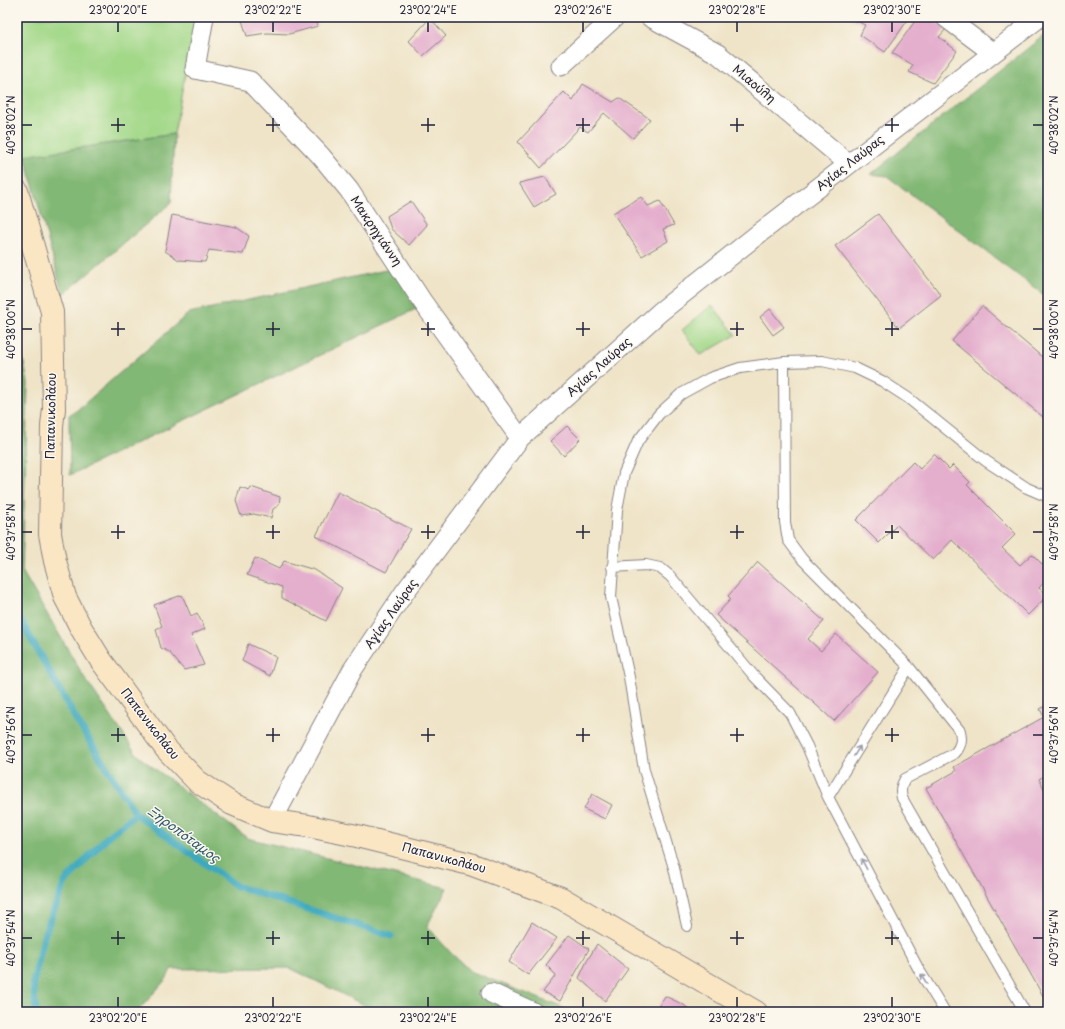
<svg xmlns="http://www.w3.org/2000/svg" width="1065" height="1029" font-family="'Playpen Sans',sans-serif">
<rect width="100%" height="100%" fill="#fbf7ec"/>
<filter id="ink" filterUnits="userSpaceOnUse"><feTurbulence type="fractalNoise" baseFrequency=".025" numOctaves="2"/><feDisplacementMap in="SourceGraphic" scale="8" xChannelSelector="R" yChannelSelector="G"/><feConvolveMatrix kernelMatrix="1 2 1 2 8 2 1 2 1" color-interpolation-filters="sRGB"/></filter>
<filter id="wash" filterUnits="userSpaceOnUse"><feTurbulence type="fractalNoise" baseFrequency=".012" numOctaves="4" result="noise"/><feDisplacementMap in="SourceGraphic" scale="16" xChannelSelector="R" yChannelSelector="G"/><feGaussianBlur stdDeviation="0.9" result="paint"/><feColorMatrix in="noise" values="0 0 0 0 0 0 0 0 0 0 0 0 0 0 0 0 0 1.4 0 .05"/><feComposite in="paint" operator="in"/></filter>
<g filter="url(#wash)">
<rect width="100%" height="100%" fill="#efe4c8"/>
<path fill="#a3d889" stroke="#627d62" d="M17 17H196L174 134 25 156 17 124Z
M712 305 736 335 701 355 682 330Z"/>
<path fill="#82b875" stroke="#526d58" d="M1048 32V298L887 176 871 174Z
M174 134 171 203 63 295 25 156Z
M395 268 420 307 70 475 69 415 76 411 189 313Z
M17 329 28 383 22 571 84 677 138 756 247 838 447 888 427 926 450 952 470 971 573 1012H378L290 968 171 969 167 978 137 1012H17Z"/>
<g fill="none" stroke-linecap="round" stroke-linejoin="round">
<path stroke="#3ea9be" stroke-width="7" d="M17 614 77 721 136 814 236 886 391 936
M36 1012 33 983 45 933 65 882 109 835 136 814"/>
</g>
<g id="blocks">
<path fill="#e4aecd" d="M241 17H315L318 26 289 34 267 33 247 36Z
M848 17H910L885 52 860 35 865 25Z
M918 17H929L946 29 939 37 957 51 933 83 909 72 913 65 892 53Z
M430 18 446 36 423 56 409 41Z
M583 84 613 102 619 98 650 119 633 138 604 113 588 132 580 127 541 168 518 142 564 92 573 101Z
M545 177 556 194 534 207 519 183Z
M641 197 648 206 660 201 674 225 663 229 668 241 642 256 613 213Z
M411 201 427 225 409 245 391 229 387 216Z
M878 214 941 295 899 328 835 246Z
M172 215 236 227 249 236 243 254 209 250 205 262 179 260 165 251Z
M982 306 1048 362V421L952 341Z
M770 309 784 327 773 335 760 317Z
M567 426 580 439 564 456 550 441Z
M934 454 949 469 953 465 970 482 967 485 1016 534 1002 548 1020 565 1032 554 1048 570V578L1039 588 1047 596 1028 615 952 540 933 560 897 525 879 543 856 520 913 462 920 469Z
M240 487 249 490 251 487 280 497 279 505 273 509 271 518 254 514 241 516 236 501Z
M338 492 411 529 386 572 316 536Z
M255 558 279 569 284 561 315 570 342 588 326 621 282 598V587L247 575Z
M758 562 824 621 808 639 821 651 836 634 878 672 834 721 716 615 731 599 728 596Z
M182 595 191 616 197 613 205 629 191 635 204 665 184 670 169 652 161 648 156 629 162 626 154 605Z
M248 644 276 657 270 676 242 661Z
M1048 705V774L1039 779 1048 796V890L1045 892 1048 897V993L1043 996 926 788 956 771 954 767 1044 717 1040 709Z
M592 794 612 805 605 819 584 809Z
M532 922 557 938 528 975 509 962Z
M569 935 589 949 560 1001 543 992 556 975 546 965Z
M597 944 628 969 605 1001 579 978 587 961Z
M665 996 684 1005 692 1012H655Z"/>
</g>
</g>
<g filter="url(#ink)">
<use href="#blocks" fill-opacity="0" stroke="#888382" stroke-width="1"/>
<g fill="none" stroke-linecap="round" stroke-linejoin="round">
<defs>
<path id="service" d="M612 567 646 565 660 568 670 576 754 676 790 713 807 746 828 797
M909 667 828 797 919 970 945 1012
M687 926 674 868 644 770 629 677 611 597 617 510 624 473 638 441 659 414 681 394 710 378 740 368 784 362
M1025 1012 902 798C900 790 901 786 905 779L955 753C961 746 962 740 960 731L909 667 802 559 788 540 785 522 784 362 822 361 855 368 882 381 908 398 986 461 1027 488 1048 497"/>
<path id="minor" d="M204 17 195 69 250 81 321 156 349 190 422 301 520 438
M650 17 718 54 849 164
M945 17 993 53
M561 66 615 17
M272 821 353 669 404 593 520 438 660 312 757 235 1040 17
M491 993 533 1012"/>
<path id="secondary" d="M17 191 52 312 54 409 52 426 50 534 55 561 65 597 81 628 100 659 166 749 197 781 232 804 272 821 308 826 357 836 470 864 561 898 756 1012"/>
</defs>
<use href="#service" stroke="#888382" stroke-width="12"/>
<use href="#minor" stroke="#888382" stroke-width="21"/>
<use href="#secondary" stroke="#888382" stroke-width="24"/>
<use href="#service" stroke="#fff" stroke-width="10"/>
<use href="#minor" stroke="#fff" stroke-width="19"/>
<use href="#secondary" stroke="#fbe6c4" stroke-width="22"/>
</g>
<defs><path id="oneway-shaft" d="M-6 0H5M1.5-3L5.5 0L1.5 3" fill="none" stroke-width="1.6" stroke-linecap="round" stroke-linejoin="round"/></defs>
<g stroke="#9c9ca7">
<use href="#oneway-shaft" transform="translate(857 751) rotate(-58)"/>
<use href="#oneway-shaft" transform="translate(864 864) rotate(-118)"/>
<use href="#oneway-shaft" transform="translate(924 979) rotate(-121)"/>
</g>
</g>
<path fill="none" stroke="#22223b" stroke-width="1.5" d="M118 22V32M273 22V32M428 22V32M583 22V32M737 22V32M892 22V32M118 118V132M273 118V132M428 118V132M583 118V132M737 118V132M892 118V132M22 125H32M111 125H125M266 125H280M421 125H435M576 125H590M730 125H744M885 125H899M1033 125H1043M118 322V336M273 322V336M428 322V336M583 322V336M737 322V336M892 322V336M22 329H32M111 329H125M266 329H280M421 329H435M576 329H590M730 329H744M885 329H899M1033 329H1043M118 525V539M273 525V539M428 525V539M583 525V539M737 525V539M892 525V539M22 532H32M111 532H125M266 532H280M421 532H435M576 532H590M730 532H744M885 532H899M1033 532H1043M118 728V742M273 728V742M428 728V742M583 728V742M737 728V742M892 728V742M22 735H32M111 735H125M266 735H280M421 735H435M576 735H590M730 735H744M885 735H899M1033 735H1043M118 931V945M273 931V945M428 931V945M583 931V945M737 931V945M892 931V945M22 938H32M111 938H125M266 938H280M421 938H435M576 938H590M730 938H744M885 938H899M1033 938H1043M118 997V1007M273 997V1007M428 997V1007M583 997V1007M737 997V1007M892 997V1007"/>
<g text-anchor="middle" stroke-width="3" stroke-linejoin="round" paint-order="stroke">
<g font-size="12" fill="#22223b" stroke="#fbf7ec">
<text transform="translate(754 84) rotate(40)" y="4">Μιαούλη</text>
<text transform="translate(850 163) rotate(-38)" y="4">Αγίας Λαύρας</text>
<text transform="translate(376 231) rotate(56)" y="4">Μακρηγιάννη</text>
<text transform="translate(599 367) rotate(-42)" y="4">Αγίας Λαύρας</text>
<text transform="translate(51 416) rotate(-89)" y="4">Παπανικολάου</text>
<text transform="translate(391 614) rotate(-55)" y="4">Αγίας Λαύρας</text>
<text transform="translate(150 724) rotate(52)" y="4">Παπανικολάου</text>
<text transform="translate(444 858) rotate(15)" y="4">Παπανικολάου</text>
</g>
<g font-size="13" font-style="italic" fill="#2d586f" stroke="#fbf7ec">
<text transform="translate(184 834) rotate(36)" y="5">Ξηροπόταμος</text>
</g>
</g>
<rect width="1065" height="1029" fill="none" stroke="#fbf7ec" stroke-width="44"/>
<rect x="22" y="22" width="1021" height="985" fill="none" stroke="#22223b" stroke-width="1.5"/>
<g font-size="10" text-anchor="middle" fill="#22223b">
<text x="118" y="14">23°02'20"E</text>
<text x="273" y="14">23°02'22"E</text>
<text x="428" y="14">23°02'24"E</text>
<text x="583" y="14">23°02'26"E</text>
<text x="737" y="14">23°02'28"E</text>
<text x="892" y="14">23°02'30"E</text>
<text transform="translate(11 125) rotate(-90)" y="4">40°38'02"N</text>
<text transform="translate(1054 125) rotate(-90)" y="4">40°38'02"N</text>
<text transform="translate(11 329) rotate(-90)" y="4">40°38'00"N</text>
<text transform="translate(1054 329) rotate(-90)" y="4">40°38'00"N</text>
<text transform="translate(11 532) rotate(-90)" y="4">40°37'58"N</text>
<text transform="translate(1054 532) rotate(-90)" y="4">40°37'58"N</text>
<text transform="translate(11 735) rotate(-90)" y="4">40°37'56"N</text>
<text transform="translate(1054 735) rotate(-90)" y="4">40°37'56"N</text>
<text transform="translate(11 938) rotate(-90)" y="4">40°37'54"N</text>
<text transform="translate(1054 938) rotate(-90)" y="4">40°37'54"N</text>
<text x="118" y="1022">23°02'20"E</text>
<text x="273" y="1022">23°02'22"E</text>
<text x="428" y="1022">23°02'24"E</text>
<text x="583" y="1022">23°02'26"E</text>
<text x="737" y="1022">23°02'28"E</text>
<text x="892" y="1022">23°02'30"E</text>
</g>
</svg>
